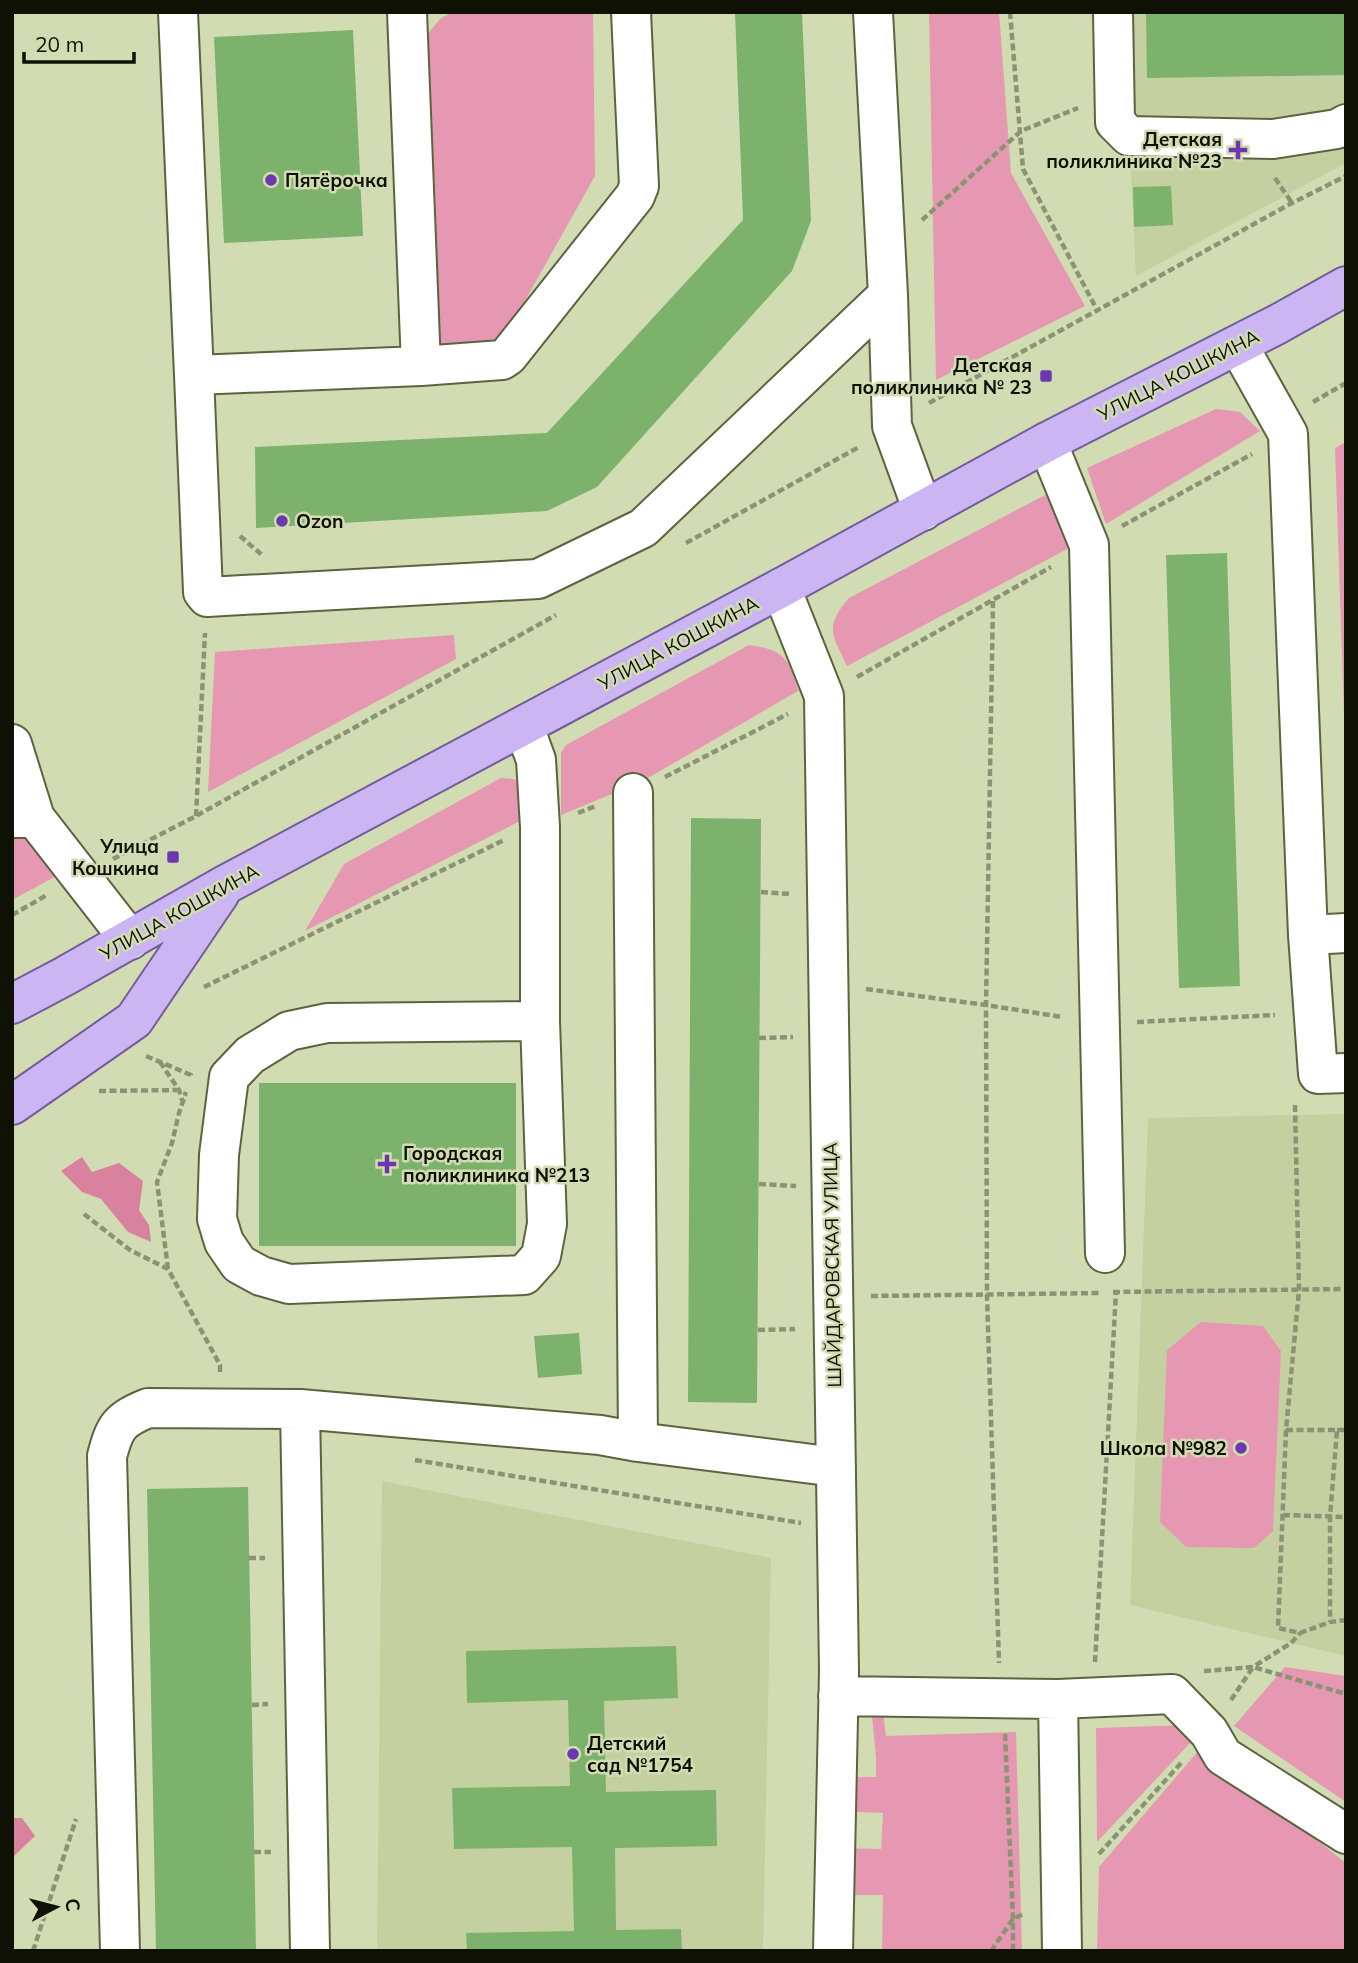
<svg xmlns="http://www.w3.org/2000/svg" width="1358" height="1963" font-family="Mulish,sans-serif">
<rect width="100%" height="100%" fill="#d2dcb3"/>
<path fill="#c5d0a0" d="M1126 12H1346V163L1136 276 1129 136Z
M1346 1114V1656L1130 1605 1148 1118Z
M382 1481 771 1558 763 1951H377Z"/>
<path fill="#e698b2" d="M452 12H593L595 176 494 356 444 354 430 339 421 42 440 19Z
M929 12H999L1011 173 1085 306 936 380Z
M1216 409 1240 412 1260 431 1106 524 1087 468Z
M1346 442V775L1335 448Z
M1047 494 1073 546 847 666C832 634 824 627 849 598Z
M454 635 456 659 208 792 215 652Z
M749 645C784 650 789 658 798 691L641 782 561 815V753L566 745Z
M501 778 514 779 522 785 528 817 305 931 344 864Z
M12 834 24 835 60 874 12 900Z
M1201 1322 1263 1326 1281 1351 1273 1531 1254 1548 1186 1547 1160 1522 1167 1350Z
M1285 1667 1346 1676V1802L1234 1726Z
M871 1705H882L886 1736 1016 1732 1022 1951H882L883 1895H833V1848L881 1849 883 1813 836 1811 839 1777H876V1758Z
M1190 1725 1191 1742 1097 1842 1096 1728Z
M1200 1749 1346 1863V1951H1097L1099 1867Z"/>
<path fill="#d9829f" d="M82 1157 92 1172 119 1163 143 1181 139 1210 149 1225 151 1242 128 1232 101 1199 82 1192 61 1171Z
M12 1818H22L35 1836 12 1858Z"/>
<path fill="#7cb26c" d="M735 12H802L811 221 792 271 597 487 547 511 256 528 255 447 547 433 743 220Z
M1175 12H1346V75L1147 78 1146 13Z
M353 30 363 236 224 243 214 37Z
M1171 186 1173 225 1134 227 1133 187Z
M1227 553 1240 986 1179 988 1166 555Z
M691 818 761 819 757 1403 688 1402Z
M259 1083H516V1246H259Z
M579 1333 582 1374 538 1378 534 1336Z
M248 1487 256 1951H156L147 1489Z
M676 1646 678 1698 604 1701 606 1792 716 1790 717 1846 615 1848 616 1930 681 1929 682 1951H467L466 1933 574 1931 572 1847 454 1849 452 1788 570 1786 568 1700 467 1703 466 1651Z"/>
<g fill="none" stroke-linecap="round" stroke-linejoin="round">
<defs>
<path id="minor" d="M178 12 194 375
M407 12 421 366
M631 12 639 186 635 196 508 356 502 360 421 366 194 375 203 592 207 597 538 579 643 528 888 295
M873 12 888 295 892 426 923 511
M1113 12 1115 122 1129 136 1273 139 1337 129 1346 124
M1238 345 1288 434 1308 935 1318 1074 1346 1073
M1047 442 1089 545 1105 1253
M781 588 824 696 839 1671 833 1951
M524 727 536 760 540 827V1021L327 1023 289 1031 250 1055 229 1077 219 1155 217 1219 224 1242 239 1264 261 1276 289 1284 524 1275 541 1256 547 1224 540 1021
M12 744 35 818H12
M633 793 638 1442
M35 818 130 940
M1308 935 1346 933
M300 1409 310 1951
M838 1696 1058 1699 1172 1694 1209 1732 1223 1756 1346 1834
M1058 1699 1062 1951
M120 1951 107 1456C115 1426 119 1420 148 1408L300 1409 600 1435 638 1442 836 1467"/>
<path id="major" d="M12 1004 65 976 225 885 781 588 1047 442 1278 324 1346 286
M12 1105 134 1020 220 893"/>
</defs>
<use href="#minor" stroke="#5b643f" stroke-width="42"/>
<use href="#major" stroke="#735c9a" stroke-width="42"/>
<path stroke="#8c9374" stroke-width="4.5" stroke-dasharray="7 3.5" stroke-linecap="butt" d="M1010 12 1023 169 1097 310
M1275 178 1292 203
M922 220 1021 131 1078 108
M1313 402 1346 383
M929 403 1292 203 1346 176
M1122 526 1252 454
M240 536 262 555
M686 543 859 447
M993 601 986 1005 987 1296 999 1663
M857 677 1051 567
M665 777 788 714
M578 813 596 806
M196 816 205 633
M113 859 196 816 556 615
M761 892 791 894
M12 915 47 895
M204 987 504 840
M866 989 986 1005 1062 1017
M1137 1022 1275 1015
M759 1038 793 1037
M146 1056 191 1075V1077
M160 1062 179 1090 182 1100
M99 1091 179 1090
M1295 1105 1299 1290 1286 1430 1278 1628 1300 1633 1330 1622 1346 1620
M759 1184 796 1186
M84 1214 130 1250 168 1269 220 1365V1372
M168 1269 157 1182 172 1143 179 1113 186 1092
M1113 1292 1346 1289
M871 1296 1101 1293
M758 1330 795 1329
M1286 1430H1337L1330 1517V1622
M1337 1430H1346
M415 1460 801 1523
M1283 1515 1346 1517
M249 1558H265
M1095 1662 1116 1292
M1204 1671 1253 1667 1291 1643 1300 1633
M1231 1700 1253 1667 1346 1694
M252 1705 268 1704
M1005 1734 1013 1919V1951
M254 1852H271
M1099 1854 1182 1762
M33 1951 76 1819
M991 1951 1013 1919 1025 1913"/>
<use href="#minor" stroke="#fff" stroke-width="38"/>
<use href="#major" stroke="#cbb6f3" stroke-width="38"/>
</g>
<g fill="#6b38af" stroke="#d2dcb3" stroke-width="2.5">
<path d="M1234.5 139.5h7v7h7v7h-7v7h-7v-7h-7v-7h7z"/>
<circle cx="271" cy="180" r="7"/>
<rect x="1039" y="369" width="14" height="14" rx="3.5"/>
<circle cx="282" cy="521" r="7"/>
<rect x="166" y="850" width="14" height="14" rx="3.5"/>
<path d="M383.5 1153.5h7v7h7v7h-7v7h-7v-7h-7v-7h7z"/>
<circle cx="1241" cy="1448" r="7"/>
<circle cx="573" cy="1754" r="7"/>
</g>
<g text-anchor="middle" stroke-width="5" stroke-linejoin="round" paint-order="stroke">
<g font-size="19" font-weight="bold" fill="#0e1104" stroke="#d2dcb3" text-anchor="end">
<text x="1222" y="146">Детская<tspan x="1222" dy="22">поликлиника №23</tspan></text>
<text x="285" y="187" text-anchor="start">Пятёрочка</text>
<text x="1032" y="372">Детская<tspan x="1032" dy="22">поликлиника № 23</tspan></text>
<text x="296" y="528" text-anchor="start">Ozon</text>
<text x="159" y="853">Улица<tspan x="159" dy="22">Кошкина</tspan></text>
<text x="403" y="1160" text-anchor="start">Городская<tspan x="403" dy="22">поликлиника №213</tspan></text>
<text x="1227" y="1455">Школа №982</text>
<text x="587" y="1750" text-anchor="start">Детский<tspan x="587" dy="22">сад №1754</tspan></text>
</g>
<g font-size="19" fill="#0e1104" stroke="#d2dcb3">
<text transform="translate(1178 375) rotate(-27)" y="7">УЛИЦА КОШКИНА</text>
<text transform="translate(678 643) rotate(-28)" y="7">УЛИЦА КОШКИНА</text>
<text transform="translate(179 912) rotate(-29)" y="7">УЛИЦА КОШКИНА</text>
<text transform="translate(832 1265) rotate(-91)" y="7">ШАЙДАРОВСКАЯ УЛИЦА</text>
</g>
</g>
<rect width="1358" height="1963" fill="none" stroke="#0e1104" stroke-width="28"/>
<g transform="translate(56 1907) rotate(83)" stroke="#d2dcb3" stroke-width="5" paint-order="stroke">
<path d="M0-5L12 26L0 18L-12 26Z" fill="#0e1104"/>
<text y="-10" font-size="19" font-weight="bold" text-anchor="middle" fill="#0e1104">С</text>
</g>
<path d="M24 52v10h110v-10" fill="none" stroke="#0e1104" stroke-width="3.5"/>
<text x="35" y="52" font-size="21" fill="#0e1104" stroke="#d2dcb3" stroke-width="5" paint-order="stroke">20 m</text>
</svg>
